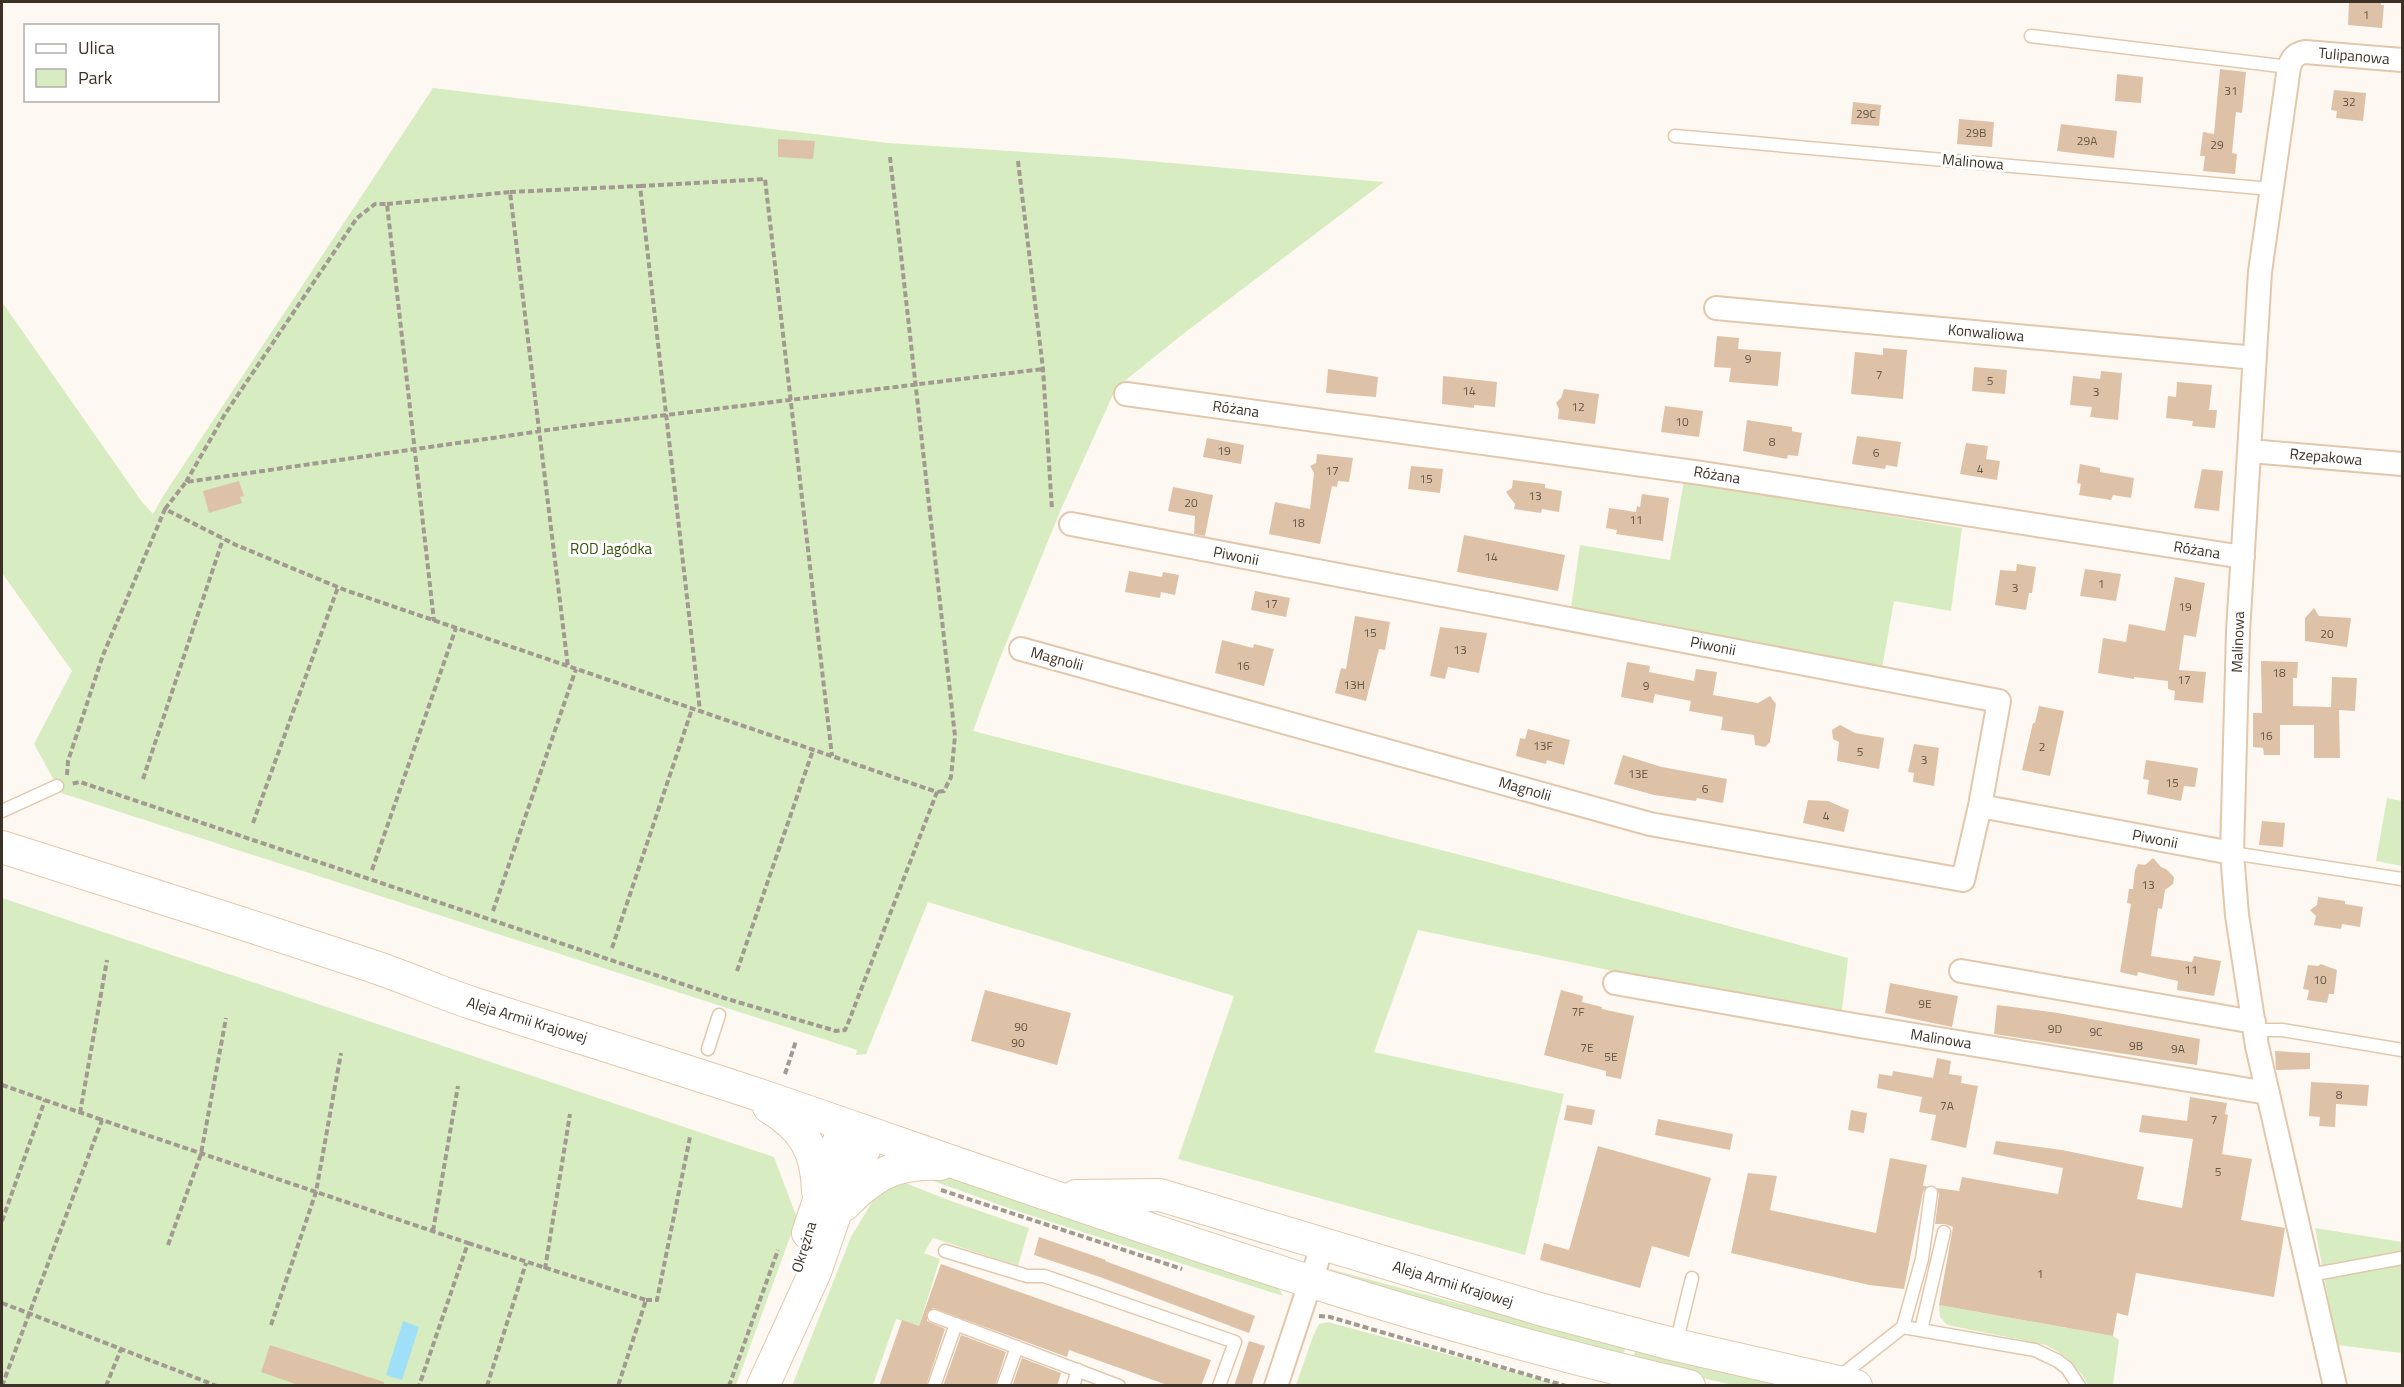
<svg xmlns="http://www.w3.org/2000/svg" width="2404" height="1387" font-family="'Titillium Web',sans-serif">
<rect width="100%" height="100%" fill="#fef8f2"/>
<path fill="#d7edc1" d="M433 88 888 143 1115 158 1384 182 1183 334 1116 388 1062 507 998 663 973 731 1488 862 1848 958 1841 1019 1418 930 1374 1052 1564 1094 1525 1255 1178 1159 1234 996 928 902 866 1054 856 1055 857 1050 61 793 34 744 72 671 2 573V302L142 502 153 514 165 493Z
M1684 481 1962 528 1951 611 1894 601 1882 668 1571 608 1580 545 1670 560Z
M2387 798 2402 801V866L2376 861Z
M2 898 774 1157 797 1218 736 1385 2 1386Z
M914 1174H951L1278 1287 1283 1296 1014 1210Z
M903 1182 948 1200 1029 1228 1018 1266 933 1238 924 1253 940 1259 919 1326 896 1319 873 1385 792 1386 851 1237 875 1197Z
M2315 1228 2402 1242V1353L2337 1345Z
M1330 1269 1472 1307 1627 1343 1622 1358 1331 1275Z
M1939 1305 2113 1336 2119 1340 2113 1385H2088L2083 1376 2066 1357 2046 1345 1947 1325 1940 1317Z
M1328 1322 1560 1385H1296L1313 1336 1319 1324Z
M1637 1347 1807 1385H1733L1631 1362Z"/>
<path fill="#9fdff8" d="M403 1321 419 1327 402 1380 386 1375Z"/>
<path fill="#dec2a7" d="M2349 2H2381V5H2384L2382 28 2348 25Z
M2220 69 2246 72 2242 113 2236 112 2232 153 2237 154 2235 174 2203 171 2205 156H2200L2203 132 2214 134Z
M2117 74 2143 77 2141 103 2115 101Z
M2334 90 2366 93 2363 121 2336 118 2337 111 2331 110Z
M1853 102 1881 105 1879 126 1851 124Z
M1959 119 1994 122 1992 147 1957 144Z
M2061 124 2117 131 2114 158 2057 151Z
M778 139 815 141 813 159 778 157Z
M1717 336 1739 338 1738 349 1781 352 1778 386 1729 382 1731 368 1714 367Z
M1883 348 1907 350 1903 399 1851 394 1855 352 1883 355Z
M1974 367 2007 370 2005 394 1972 391Z
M1328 369 1378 377 1376 397 1326 393Z
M2101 371 2122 373 2118 420 2090 417 2092 407 2070 405 2073 376 2100 379Z
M1443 376 1497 382 1495 407 1474 405V408L1442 404Z
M2177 382 2212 385 2209 410H2217L2215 428 2192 426 2193 421 2166 418 2168 396 2176 397Z
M1564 389 1599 394 1595 424 1558 419 1559 409 1556 403 1561 398Z
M1665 406 1703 411 1699 437 1661 432Z
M1747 420 1792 427V431L1802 433 1798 456 1788 455 1787 459 1743 451Z
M1857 436 1901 442 1897 467 1886 465 1885 469 1852 464Z
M1207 438 1244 445 1241 464 1203 457Z
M1966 443 1988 446 1986 459 2000 461 1997 480 1960 474Z
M1317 454 1353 458 1349 482 1338 481 1337 487 1332 486 1320 544 1269 534 1275 502 1310 509 1314 473 1310 466 1316 463Z
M2080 464 2100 468V472L2134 478 2131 498 2113 495 2111 500 2079 495 2081 484 2077 483Z
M1411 466 1443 469 1440 493 1408 489Z
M2202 469 2223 471 2219 511 2194 508Z
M1513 480 1545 484V488L1562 491 1559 512 1542 509 1541 513 1514 509 1515 504 1506 492 1512 488Z
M239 481 244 496 240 497 242 503 209 513 203 491Z
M1173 487 1213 495 1205 536 1194 534 1195 516 1168 511Z
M1642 494 1669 498 1663 541 1616 534 1617 530 1606 528 1609 508 1636 512 1637 506 1640 507Z
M1464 535 1565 555 1558 591 1457 572Z
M2017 564 2036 567 2032 593H2029L2026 610 1995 605 2000 570 2016 571Z
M2085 569 2121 574 2116 601 2080 596Z
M1129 571 1162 577 1163 572 1179 575 1175 595 1161 592 1160 598 1125 592Z
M2175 577 2205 583 2196 637 2184 635 2179 670 2206 672 2203 703 2174 700 2175 691 2168 689V681L2134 677V679L2098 673 2103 638 2126 642 2129 624 2165 631Z
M1255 591 1290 598 1286 617 1251 610Z
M2314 608 2319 616 2351 618 2347 647 2305 641V618Z
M1355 616 1390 622 1385 650 1379 649 1366 701 1335 693 1341 668 1346 669Z
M1440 627 1487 633 1479 673 1448 667 1445 679 1430 676Z
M1222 640 1253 648 1254 644 1274 649 1264 686 1215 673Z
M2261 661 2298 662 2297 678H2293V706L2331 707 2332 677 2357 678 2355 711 2339 710 2340 758H2314V725H2280V755H2264L2263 748 2253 747V713H2262Z
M1627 662 1650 666 1649 672 1694 681 1696 669 1717 672 1713 695 1758 703 1770 696 1776 704 1770 742 1765 747 1755 745 1754 735 1721 730 1723 717 1689 711 1691 701 1655 694 1653 703 1621 697Z
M2039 706 2064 711 2050 776 2022 770 2033 723H2035Z
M1840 725 1855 733 1884 738 1879 769 1837 761 1839 742 1833 739 1832 730Z
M1528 729 1570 740 1564 765 1547 760 1546 764 1516 756 1520 738 1525 739Z
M1914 744 1939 748 1934 786 1913 782 1914 773 1908 772Z
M1623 755 1662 767 1727 779 1723 803 1697 798 1696 801 1654 795 1614 784Z
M2146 760 2198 768 2195 787 2184 786 2181 801 2147 794 2149 780 2143 779Z
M1808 800 1828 801 1849 810 1844 832 1803 823Z
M2262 821 2285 823 2283 847 2259 845Z
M2153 858 2161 867 2166 869 2174 877 2173 884 2165 890 2162 909 2158 908 2151 956 2192 962 2194 956 2221 961 2214 996 2177 990 2178 981 2138 972 2137 976 2120 972 2131 904 2127 903 2129 889H2133L2135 870 2138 864 2145 865Z
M2318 897 2345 901V904L2363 907 2360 927 2342 924 2341 929 2314 925 2316 916 2310 910 2317 905Z
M2321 964 2337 970 2334 994H2329L2327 1003 2307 1000 2309 990 2303 989 2308 965 2318 966Z
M1890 983 1958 996 1952 1027 1885 1013Z
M985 990 1071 1013 1057 1065 971 1041Z
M1561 990 1583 996 1582 1002 1602 1007V1009L1634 1016 1621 1079 1606 1076V1071L1544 1055Z
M1997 1005 2058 1013 2200 1039 2197 1065 1994 1034Z
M2275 1051 2310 1053V1069L2276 1070Z
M1937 1058 1951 1061 1949 1074 1962 1076 1961 1083 1978 1086 1966 1148 1931 1140 1936 1115 1919 1112 1922 1097 1877 1088 1879 1074 1892 1076 1893 1071 1933 1078Z
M2311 1082 2369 1085 2367 1106 2336 1104 2335 1127 2319 1126 2320 1117 2309 1116Z
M2190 1097 2227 1103 2225 1114 2228 1115 2222 1154 2252 1159 2241 1220 2285 1228 2274 1297 2136 1273 2128 1316 2117 1313 2113 1336 1939 1305 1953 1227 1945 1224H1935L1939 1194 1937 1188 1959 1191 1962 1177 2058 1194 2063 1168 1993 1154 1996 1141 2062 1150 2144 1167 2137 1199 2182 1208 2193 1139 2139 1132 2142 1115 2187 1121Z
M1567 1105 1595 1110 1592 1125 1564 1120Z
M1851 1110 1867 1113 1864 1133 1848 1130Z
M1658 1119 1733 1134 1730 1150 1655 1135Z
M1598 1146 1711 1178 1689 1257 1652 1246 1640 1288 1540 1260 1544 1243 1569 1250Z
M1890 1158 1927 1165 1923 1186H1927L1923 1192 1904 1289 1869 1285 1731 1253 1748 1173 1777 1176 1770 1210 1876 1233Z
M1039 1237 1106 1260 1105 1261 1255 1316 1249 1333 1100 1277 1034 1255Z
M941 1264 1211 1360 1201 1386H1170L1069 1350 1067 1357 933 1308 927 1313V1321L945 1329 926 1386H879L902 1320 919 1326Z
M961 1335 1006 1352 995 1386H943Z
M1249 1341 1265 1346 1253 1380 1252 1386H1234Z
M270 1345 384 1382V1386H301L261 1372Z
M1022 1358 1061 1373 1057 1386H1012Z"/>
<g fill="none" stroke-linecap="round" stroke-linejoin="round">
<defs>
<path id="lane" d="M2031 36 2289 67
M1675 136 2271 189
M2 811 57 786
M2232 853 2402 879
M2255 1030H2282L2402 1050
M708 1049 719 1015
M945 1251 1027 1276H1044L1235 1342 1219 1386
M2310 1275 2402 1258
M934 1316 1119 1386
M1903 1327 1922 1259 1931 1193
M1921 1330 1944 1232
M1676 1344 1692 1278
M1838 1378 1903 1327 2035 1350 2058 1361 2067 1368 2079 1386
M934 1386 956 1324
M1003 1386 1017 1347
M1073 1386 1078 1370"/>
<path id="street" d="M1716 308 2255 358
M1126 394 1701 473 2243 557
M2250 451 2402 464
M1071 524 1999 701 1980 806 2232 853
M1021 649 1650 824 1963 880 1980 806
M1961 971 2254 1022
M1615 983 1854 1025 2268 1093
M1276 1386 1323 1244
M2335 1386 2257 1046 2237 915 2232 853 2238 632 2260 272 2289 67C2292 58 2295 54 2305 52L2402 60"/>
<path id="secondary" d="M2 847C123 885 245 924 366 964 403 976 438 992 475 1004 574 1036 673 1066 771 1099 1074 1203 1376 1314 1689 1386
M769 1107C804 1128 817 1151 818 1191
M1076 1196 1160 1195 1543 1310 1676 1345 1856 1386
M844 1205C874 1174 897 1162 940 1164
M808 1233 844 1126
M763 1386 815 1272 835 1214 871 1134"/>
</defs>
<use href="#lane" stroke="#e3c7ab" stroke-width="15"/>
<use href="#street" stroke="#e3c7ab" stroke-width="26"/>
<use href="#secondary" stroke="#e3c7ab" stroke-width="34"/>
<path stroke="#a29a91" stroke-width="4" stroke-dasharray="6 3" stroke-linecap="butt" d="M890 157 955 736 951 777 944 791 937 792
M1018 161 1043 369 1052 510
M640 186 765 179 832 756
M510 192 640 186 700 711
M387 204 510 192 568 667
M186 482 225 414 357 218 375 204H387L434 621
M165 509 186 482 576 426 1043 369
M67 775 68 761 103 655 165 509 236 545 345 590 937 792 847 1026 845 1030 836 1031 724 998 80 782 70 784
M143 779 223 539
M253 823 338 587
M372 870 456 628
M493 911 576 669
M612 948 692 709
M737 971 813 750
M785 1074 796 1041
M2 1085 102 1120
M80 1113 107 960
M941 1190 1182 1269
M2 1221 45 1100
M433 1231 458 1086
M468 1243 646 1300 618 1386
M168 1245 201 1154 226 1018
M545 1269 570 1114
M646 1300H657L690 1137
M2 1303 217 1386
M1319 1316 1330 1317 1566 1386
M271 1325 316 1192 341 1053
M2 1386 102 1120 468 1243 419 1386
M106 1386 121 1349
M487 1386 526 1263
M729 1386 778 1250"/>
<use href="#lane" stroke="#fff" stroke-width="12"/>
<use href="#street" stroke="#fff" stroke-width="22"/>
<use href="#secondary" stroke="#fff" stroke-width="32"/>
</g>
<g text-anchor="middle" stroke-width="6" stroke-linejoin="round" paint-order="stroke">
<g font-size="12" fill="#645546">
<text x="2366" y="19">1</text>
<text x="2231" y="95">31</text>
<text x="2349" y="106">32</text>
<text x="1866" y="118">29C</text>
<text x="1976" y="137">29B</text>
<text x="2087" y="145">29A</text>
<text x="2217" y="149">29</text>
<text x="1748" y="363">9</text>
<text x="1879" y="379">7</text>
<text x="1990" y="385">5</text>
<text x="1469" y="395">14</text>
<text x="2096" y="396">3</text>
<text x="1578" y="411">12</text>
<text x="1682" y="426">10</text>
<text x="1772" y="446">8</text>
<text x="1224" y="455">19</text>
<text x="1876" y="457">6</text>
<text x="1980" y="473">4</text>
<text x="1332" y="475">17</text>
<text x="1426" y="483">15</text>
<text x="1535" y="500">13</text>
<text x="1191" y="507">20</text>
<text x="1636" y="524">11</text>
<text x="1298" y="527">18</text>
<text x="1491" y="561">14</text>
<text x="2101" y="588">1</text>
<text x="2015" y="592">3</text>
<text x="1271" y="608">17</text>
<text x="2185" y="611">19</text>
<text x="1370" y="637">15</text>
<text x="2327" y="638">20</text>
<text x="1460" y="654">13</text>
<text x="1243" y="670">16</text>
<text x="2279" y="677">18</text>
<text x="2184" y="684">17</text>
<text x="1354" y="689">13H</text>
<text x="1646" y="690">9</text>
<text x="2266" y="740">16</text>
<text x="1543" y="750">13F</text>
<text x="2042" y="751">2</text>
<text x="1860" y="756">5</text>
<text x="1924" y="764">3</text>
<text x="1638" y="778">13E</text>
<text x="2172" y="787">15</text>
<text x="1705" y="793">6</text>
<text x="1826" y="820">4</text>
<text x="2148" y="889">13</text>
<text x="2191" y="974">11</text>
<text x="2320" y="984">10</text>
<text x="1925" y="1008">9E</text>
<text x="1578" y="1016">7F</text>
<text x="1021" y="1031">90</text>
<text x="2055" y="1033">9D</text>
<text x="2096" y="1036">9C</text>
<text x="1018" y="1047">90</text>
<text x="2136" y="1050">9B</text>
<text x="1587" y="1052">7E</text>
<text x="2178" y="1053">9A</text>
<text x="1611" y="1061">5E</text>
<text x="2339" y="1099">8</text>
<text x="1947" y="1110">7A</text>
<text x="2214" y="1124">7</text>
<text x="2218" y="1176">5</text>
<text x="2040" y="1278">1</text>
</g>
<g font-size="15" fill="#3c3126" stroke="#fff">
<text transform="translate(2354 56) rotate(5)" y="5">Tulipanowa</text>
<text transform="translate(1973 162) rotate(5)" y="5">Malinowa</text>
<text transform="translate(1986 333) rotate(5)" y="5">Konwaliowa</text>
<text transform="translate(1236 409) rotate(8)" y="5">Różana</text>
<text transform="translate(2326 457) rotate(5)" y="5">Rzepakowa</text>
<text transform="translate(1717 475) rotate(9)" y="5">Różana</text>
<text transform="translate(2197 550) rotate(9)" y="5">Różana</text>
<text transform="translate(1236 556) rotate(11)" y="5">Piwonii</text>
<text transform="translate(2238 642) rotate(-88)" y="5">Malinowa</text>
<text transform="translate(1713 646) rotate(11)" y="5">Piwonii</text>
<text transform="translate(1057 659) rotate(15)" y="5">Magnolii</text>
<text transform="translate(1525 789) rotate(16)" y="5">Magnolii</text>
<text transform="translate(2155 839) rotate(11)" y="5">Piwonii</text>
<text transform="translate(527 1020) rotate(17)" y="5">Aleja Armii Krajowej</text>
<text transform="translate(1941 1039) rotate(9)" y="5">Malinowa</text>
<text transform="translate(804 1247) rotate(-73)" y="5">Okrężna</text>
<text transform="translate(1453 1284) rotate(17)" y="5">Aleja Armii Krajowej</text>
</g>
<g font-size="15" fill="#38550b" stroke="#fff">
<text x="611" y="554">ROD Jagódka</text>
</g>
</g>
<rect width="2404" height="1387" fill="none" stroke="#3c3126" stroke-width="6"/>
<rect x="24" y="24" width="195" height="78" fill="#ffffff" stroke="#b1ada8" stroke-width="1.5"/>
<rect x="36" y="44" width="30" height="9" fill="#ffffff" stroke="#b1ada8" stroke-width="1.5"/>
<text x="78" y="54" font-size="18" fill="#3c3126">Ulica</text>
<rect x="36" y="69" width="30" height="18" fill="#d7edc1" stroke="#b1ada8" stroke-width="1.5"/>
<text x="78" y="84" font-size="18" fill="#3c3126">Park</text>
</svg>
